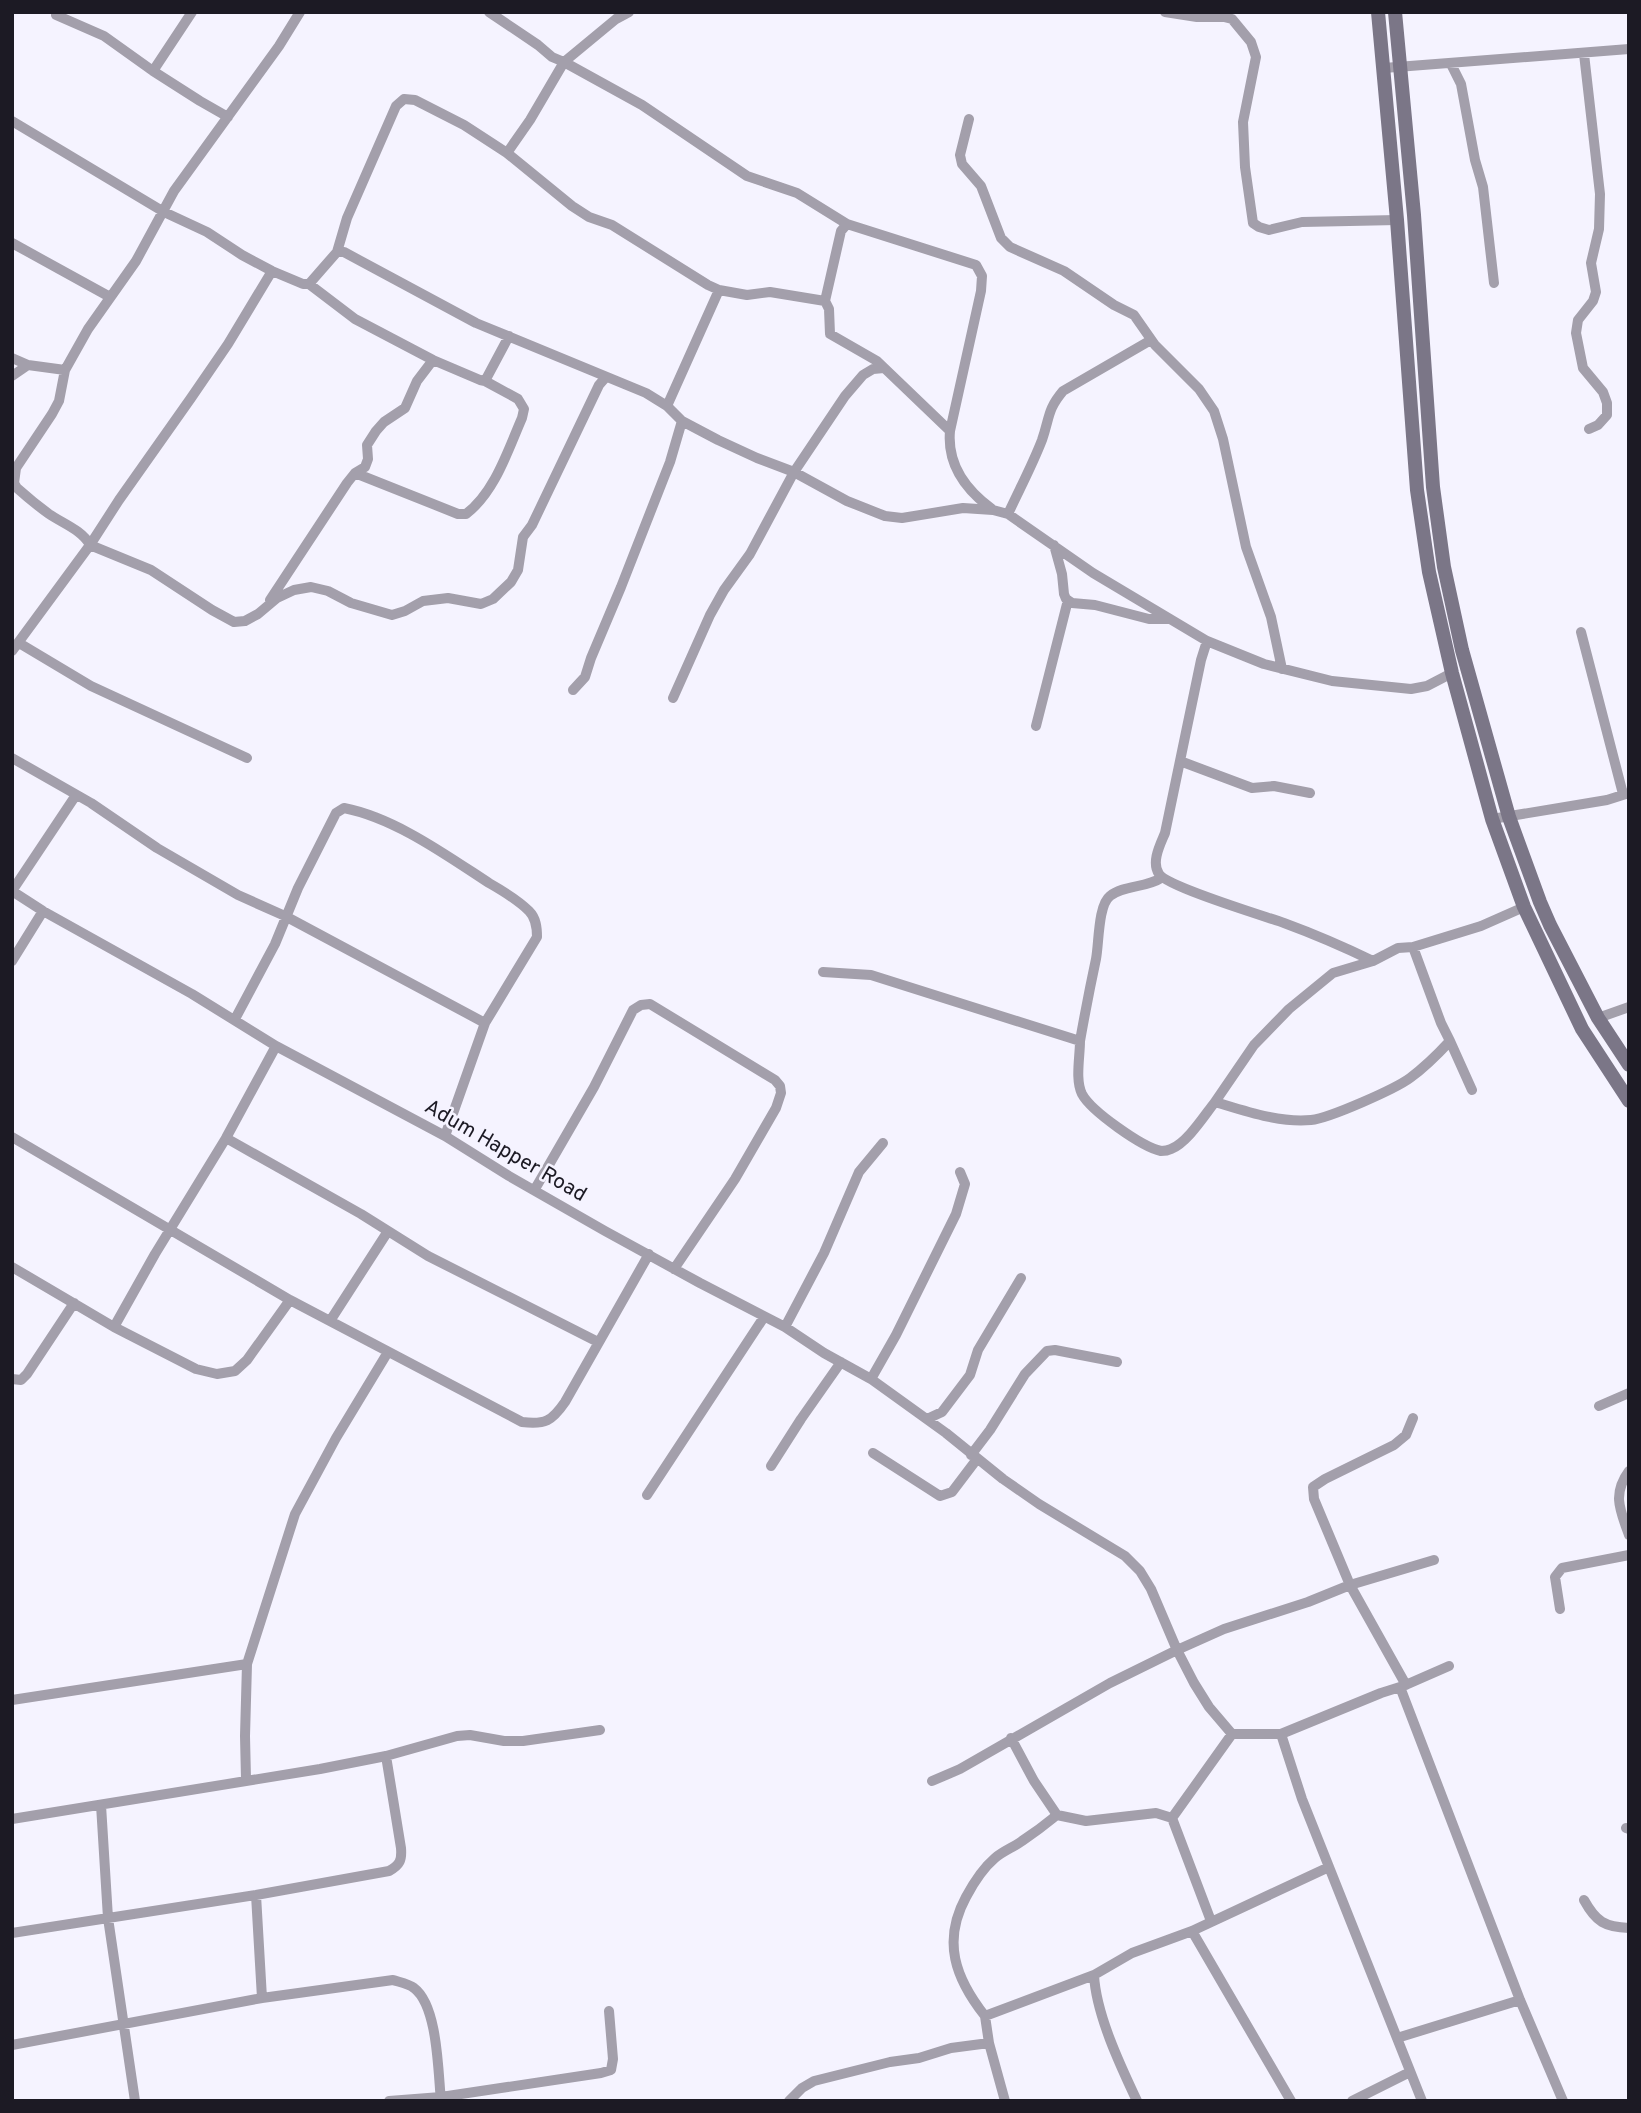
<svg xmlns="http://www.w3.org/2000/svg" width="1641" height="2113" font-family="Overpass,sans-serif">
<rect width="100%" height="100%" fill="#f5f3ff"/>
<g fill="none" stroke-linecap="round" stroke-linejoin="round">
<path stroke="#a39fab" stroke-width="10" d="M192 12 153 71 200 101 228 117
M300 12 279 46 174 191 136 261 88 329 65 370 59 401 52 414 16 468 14 483 17 488C27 497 38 506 49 514 62 523 82 530 90 545L151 570 212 610 234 622 245 621 258 614 277 598 294 590 311 587 328 591 351 603 392 615 405 611 423 601 448 598 481 604 493 599 511 582 518 570 523 537 532 525 599 385 606 377
M489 12 538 45 552 57 564 62 530 120 507 153
M629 12 616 19 564 62 642 105 747 176 797 193 847 224
M1165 12 1197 17H1224L1232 19 1251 42 1256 57 1243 122 1245 167 1253 223 1259 227 1269 230 1302 222 1397 220
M56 15 104 36 153 71
M1584 54 1600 194 1599 229 1591 263 1596 292 1593 301 1578 320 1576 333 1583 368 1603 392 1607 403V415L1598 425 1589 429
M1451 64 1461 84 1475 160 1483 187 1494 283
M1384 68 1629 49
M969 119 960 155 962 164 981 186 1001 238 1010 247 1064 271 1114 305 1134 315 1155 345 1199 389 1214 411 1223 439 1246 547 1271 617 1282 669
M12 121 164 212 207 232 242 255 272 271 303 284H309L337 252H344L476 323 646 393 667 406 682 421 718 440 757 458 794 472 847 501 885 516 902 518 963 508 993 510 1008 514 1093 573 1207 641 1264 664 1332 681 1411 689 1427 686 1452 673
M12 243 110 297
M337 252 347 218 396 106 404 99 415 100 464 125 507 153 572 206 589 217 612 225 708 285 719 290 747 295 770 292 825 301 829 309 830 334 877 361 950 431C947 464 966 490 992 509
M309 284 355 319 433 360 480 380 485 381 509 336
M825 301 841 231 847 224 976 265 982 276 981 291 950 431
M12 358 28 365 65 370
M12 376 28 365
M667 406 719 290
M355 473 458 514H466C495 492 508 450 522 418L524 409 518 399 485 381
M1008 514C1019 490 1032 466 1042 440 1050 417 1047 410 1063 391L1151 340
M1054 545 1062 574 1064 594 1066 599 1072 603 1095 605 1149 619H1170
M270 600 347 483 355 473 365 467 368 459 367 445 376 431 384 422 405 408 417 381 433 360
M1581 632 1623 794
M1207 641 1201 660 1165 833C1160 845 1151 862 1159 874 1168 887 1264 916 1284 923 1314 934 1344 947 1373 961
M19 643 91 686 247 758
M12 651 90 545 119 500 191 398 228 344 272 271
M573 690 585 677 591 658 621 587 670 462 682 421
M673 698 710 615 724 590 750 554 794 472 845 396 863 375 873 369 884 368
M1036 726 1068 600
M12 758 91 803 157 848 238 895 285 916 485 1023
M1180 761 1252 788 1274 786 1310 793
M1492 819 1607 800 1629 793
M12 891 43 911 192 994 276 1046 445 1136 509 1176 605 1231 700 1283 785 1327 824 1353 871 1379 946 1433 1003 1479 1039 1504 1125 1556 1140 1571 1151 1589 1177 1650 1194 1683 1209 1707 1232 1734H1281L1381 1693 1400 1687 1520 2000 1563 2101
M12 891 76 795
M12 961 43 911
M823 972 871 975 1080 1041C1080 1057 1075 1080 1082 1094 1091 1111 1142 1147 1161 1151 1163 1151 1169 1150 1171 1149 1187 1143 1204 1116 1215 1102 1245 1111 1279 1123 1311 1120 1330 1118 1395 1089 1410 1078 1425 1067 1438 1054 1450 1041L1441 1023 1413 947
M1598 1018 1629 1007
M235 1019 275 944 298 888 336 813 344 808C395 818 446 855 489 883 503 891 518 900 529 911 536 918 537 927 537 937L485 1023 445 1136
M1080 1041C1085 1013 1090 987 1096 959 1099 944 1098 905 1110 896 1123 885 1146 888 1161 878
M1450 1041 1472 1090
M1215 1102 1254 1045 1289 1009 1333 973 1373 961 1398 948 1413 947 1481 926 1524 907
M12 1137 290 1300 522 1422C545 1425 552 1421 565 1402L649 1254
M226 1138 361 1214 428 1256 598 1342
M535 1189 594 1087 633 1010 641 1005 650 1004 775 1080 780 1086 781 1093 776 1108 735 1179 674 1269
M12 1267 114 1327 196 1369 217 1374 235 1371 247 1360 290 1300
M330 1321 388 1231
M114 1327 155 1254 226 1138 276 1046
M785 1327 824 1253 859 1172 883 1143
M12 1379 21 1380 27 1374 74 1303
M871 1379 896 1335 956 1214 965 1184 960 1172
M1599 1406 1629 1393
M927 1419 942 1412 970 1375 978 1350 1021 1278
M873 1453 940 1496 952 1492 977 1459
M971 1455 990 1430 1025 1374 1047 1351 1055 1350 1117 1362
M771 1466 801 1419 841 1362
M1629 1471C1612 1494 1620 1510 1629 1535
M647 1495 764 1317
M1560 1609 1555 1577 1562 1568 1629 1555
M1406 1685 1350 1585 1314 1499 1313 1487 1325 1479 1394 1445 1406 1435 1413 1418
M1401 1687 1449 1666
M12 1700 247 1664
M1281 1734 1302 1799 1422 2101
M246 1779 245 1736 247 1664 295 1514 336 1438 388 1352
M932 1781 960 1769 1110 1683 1177 1650 1224 1629 1308 1602 1350 1585 1434 1560
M101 1805 108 1918 135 2101
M1057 1815 1086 1821 1156 1813 1172 1818
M12 1819 320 1769 386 1756 457 1736 470 1735 504 1741H523L600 1730
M1626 1828 1629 1829
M256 1895 262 1998
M1584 1900C1596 1922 1605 1927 1629 1928
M1211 1921 1172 1818 1232 1734
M1192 1931 1291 2101
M12 1933 256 1895 389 1871C400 1865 402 1860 401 1848L386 1756
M985 2016C955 1978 942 1941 966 1897 974 1882 982 1869 995 1858 1003 1851 1014 1847 1022 1841 1034 1833 1046 1824 1057 1815L1034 1781 1011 1738
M1397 2038 1520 2000
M12 2045 262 1998 393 1980C399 1982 409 1984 414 1988 438 2006 438 2072 441 2101
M389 2101 441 2097 601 2073 611 2070 613 2059 609 2011
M789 2101 802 2088 814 2081 890 2062 919 2058 951 2048 989 2043
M1005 2101 989 2043 985 2016 1094 1975
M1137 2101C1120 2065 1096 2014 1094 1975L1132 1953 1192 1931 1329 1867
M1352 2101 1410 2072"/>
<path stroke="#7b7687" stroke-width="14" d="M1378 12 1397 220 1417 490 1429 572 1452 673 1492 819 1524 907 1582 1029 1629 1101
M1395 12 1414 215 1433 487 1444 567 1462 650 1509 817 1540 902 1550 925 1598 1018 1629 1065"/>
</g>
<g text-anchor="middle" stroke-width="5" stroke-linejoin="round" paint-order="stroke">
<g font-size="21" fill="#1c1a24" stroke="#f5f3ff">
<text transform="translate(506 1150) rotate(30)" y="7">Adum Happer Road</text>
</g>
</g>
<rect width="1641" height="2113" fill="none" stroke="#1c1a24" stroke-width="28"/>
</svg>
